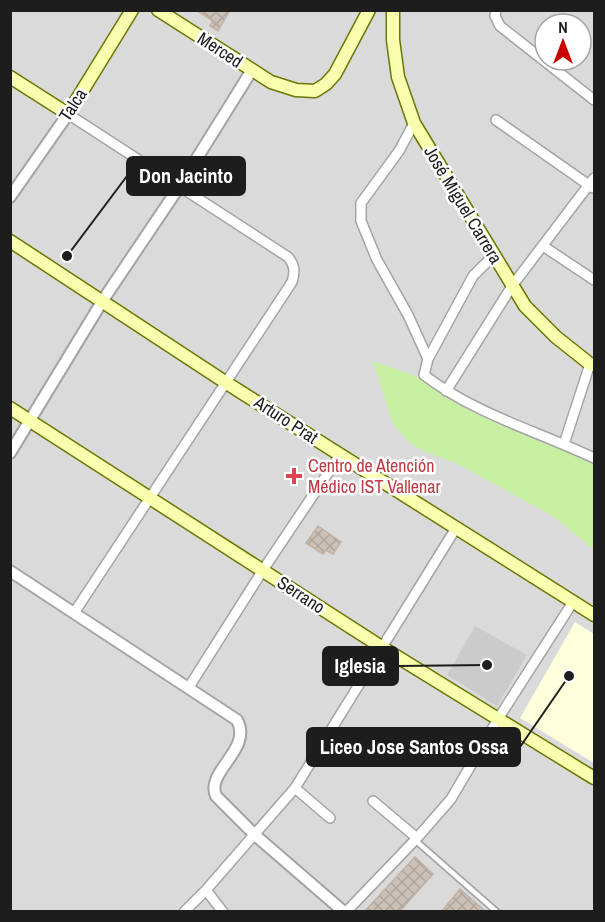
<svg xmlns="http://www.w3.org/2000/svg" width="605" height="922" font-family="'Archivo Narrow',sans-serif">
<defs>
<pattern id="building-cross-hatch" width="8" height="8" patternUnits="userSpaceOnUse" patternTransform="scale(1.5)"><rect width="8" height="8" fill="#cbc1b7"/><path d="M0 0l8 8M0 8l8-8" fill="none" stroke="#aea59d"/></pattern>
</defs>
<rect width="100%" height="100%" fill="#efebe1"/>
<path fill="#dbdada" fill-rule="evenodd" d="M11 11H594V911H11ZM545 24H581V60H545Z"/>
<path fill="#feffdb" d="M575 622 594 634V763L520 718Z"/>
<path fill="#cbcbcb" d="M475 626 527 655 497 706 447 675Z"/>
<path fill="#c6efa2" d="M373 361 418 377 443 396 478 415 562 449 594 465V550L553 516 456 463 423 451 409 442 393 424Z"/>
<path fill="url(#building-cross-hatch)" stroke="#c2b1a2" stroke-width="1.5" d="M196 10H230L218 31 210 26 213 21Z
M318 526 341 542 333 554 326 550 323 554 306 543Z
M415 857 433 874 399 912H364Z
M460 889 486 912H441Z"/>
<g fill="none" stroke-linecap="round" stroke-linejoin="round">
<defs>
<path id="service" d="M415 840 497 912"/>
<path id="minor" d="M496 10 495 16 500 26 594 100
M68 114 288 257C295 265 295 272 292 282L74 613
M496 120 593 188
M414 123 399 151 361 203V221L377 260 408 315 428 359
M543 246 594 280
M493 256 473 276 428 359 424 375C475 414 537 431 594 458
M446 391 512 286 594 178
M564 444 590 364
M189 687 263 570 340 455
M295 788 330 818
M373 801 417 838
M206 890 223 912
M184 912 206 890 295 788 456 528
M346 912 417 838 451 799 498 719 573 602"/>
<path id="tertiary" d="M10 197 68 114
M10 453 103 300 179 187 252 70
M10 571 237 720C253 750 205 771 216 796L255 835 344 912"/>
<path id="secondary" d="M158 10 271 82 296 90 315 91 326 84 335 74 369 10
M393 10V40L398 77 414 123 525 306 556 337 590 364 594 365
M10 77 68 114 132 10
M10 241 225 382 594 615
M10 408 383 648 594 778"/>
</defs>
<use href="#service" stroke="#a4a4a4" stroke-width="8"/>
<use href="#minor" stroke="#a4a4a4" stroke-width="12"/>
<use href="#tertiary" stroke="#a4a4a4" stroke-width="14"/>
<use href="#secondary" stroke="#697800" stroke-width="15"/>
<use href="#service" stroke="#fff" stroke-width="4.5"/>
<use href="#minor" stroke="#fff" stroke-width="9"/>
<use href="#tertiary" stroke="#fff" stroke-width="10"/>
<use href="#secondary" stroke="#faffb0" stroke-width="12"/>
</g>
<path fill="#e0444e" stroke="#fff" stroke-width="2" d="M291 467h6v6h6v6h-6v6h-6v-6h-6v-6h6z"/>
<g text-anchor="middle" stroke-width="5" stroke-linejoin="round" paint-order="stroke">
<g font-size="18" fill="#1d1d1d" stroke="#fff">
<text transform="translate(220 50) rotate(33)" y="6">Merced</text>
<text transform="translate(73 105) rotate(-57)" y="6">Talca</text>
<text transform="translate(463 205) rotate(59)" y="6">José Miguel Carrera</text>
<text transform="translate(286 420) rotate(33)" y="6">Arturo Prat</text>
<text transform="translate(301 595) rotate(33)" y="6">Serrano</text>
</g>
<g font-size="18" fill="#be3a42" stroke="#fff" text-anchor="start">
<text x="308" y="472">Centro de Atención<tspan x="308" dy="21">Médico IST Vallenar</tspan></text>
</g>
</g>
<path fill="none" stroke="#1d1d1d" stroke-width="2" d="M67 256L127 176M487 665L398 666M569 676L520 747"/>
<g fill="#1d1d1d" stroke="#fff" stroke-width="2">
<circle cx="67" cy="256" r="6"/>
<circle cx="487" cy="665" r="6"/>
<circle cx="569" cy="676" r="6"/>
</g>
<g fill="#1d1d1d" stroke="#1d1d1d" stroke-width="2">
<rect x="127" y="157" width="118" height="38" rx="6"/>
<rect x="323" y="647" width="75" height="38" rx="6"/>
<rect x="307" y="728" width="213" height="38" rx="6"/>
</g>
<g font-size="20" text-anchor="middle" font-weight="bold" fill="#fff">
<text x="186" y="183">Don Jacinto</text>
<text x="360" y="673">Iglesia</text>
<text x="414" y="754">Liceo Jose Santos Ossa</text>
</g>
<rect width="605" height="922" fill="none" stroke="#1d1d1d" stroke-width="24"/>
<g transform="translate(563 42)"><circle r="28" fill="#ffffff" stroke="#a5a5a5" stroke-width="1.5"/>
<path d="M0-4.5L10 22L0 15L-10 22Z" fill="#ca0300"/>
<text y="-9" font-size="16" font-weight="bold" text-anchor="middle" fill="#1d1d1d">N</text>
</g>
</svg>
